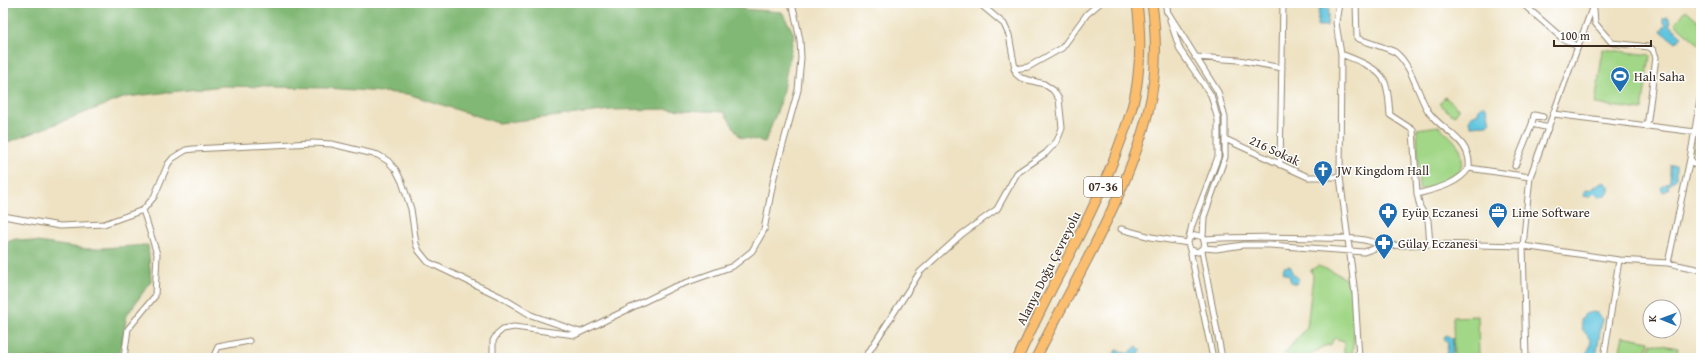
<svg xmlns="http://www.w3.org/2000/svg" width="1704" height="361" font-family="'Gentium Book Plus',serif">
<rect width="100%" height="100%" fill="#fff"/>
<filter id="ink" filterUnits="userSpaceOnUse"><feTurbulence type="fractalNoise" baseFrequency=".025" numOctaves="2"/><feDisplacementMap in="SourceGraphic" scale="8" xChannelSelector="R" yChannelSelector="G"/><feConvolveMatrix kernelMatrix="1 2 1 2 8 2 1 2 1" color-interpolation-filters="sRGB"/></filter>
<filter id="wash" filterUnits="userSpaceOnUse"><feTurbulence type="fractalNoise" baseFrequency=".012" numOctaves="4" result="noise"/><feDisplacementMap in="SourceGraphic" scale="16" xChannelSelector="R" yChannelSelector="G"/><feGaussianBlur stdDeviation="0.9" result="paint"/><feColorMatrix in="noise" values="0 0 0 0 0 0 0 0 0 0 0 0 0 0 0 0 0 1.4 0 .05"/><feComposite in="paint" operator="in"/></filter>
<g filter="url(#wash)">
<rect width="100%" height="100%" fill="#eee2c2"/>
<path fill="#a2d787" stroke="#6e8052" d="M1686 10 1701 23V46L1675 24Z
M1603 49 1650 55 1642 110 1595 104Z
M1445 97 1459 109 1454 116 1439 104Z
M1439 126C1446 133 1455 140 1460 149 1462 152 1462 157 1462 161 1461 181 1435 187 1419 190L1417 129Z
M1696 137H1701V163L1693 151Z
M1318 266C1326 269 1338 273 1344 278 1360 294 1354 337 1352 358H1344V341L1334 338 1330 346 1327 345 1311 354 1309 358H1299L1284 354 1307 327 1313 276 1311 270Z
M1478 316 1479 358H1454L1453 317Z
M1623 336 1649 341 1646 356 1620 350Z
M1651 343 1678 348 1676 358 1648 357Z"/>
<path fill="#81b874" stroke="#5e7149" d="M3 3H733L742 9 782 12 794 34 780 104 765 142 740 137 724 112 667 109 611 110 498 123 408 94 328 88 223 86 126 97 3 144Z
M16 239 87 249 148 245 151 281 127 315 119 358H3V243Z"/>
<path fill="#61c5df" stroke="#4e787e" d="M1319 8H1329L1327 26H1317Z
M1668 17 1671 21 1669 25 1682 36 1676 43 1661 31 1666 25 1664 23V18Z
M1483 105 1487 108 1490 123 1487 125 1471 126 1469 122 1470 117 1478 113 1479 108Z
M1670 165H1676V179L1668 185 1669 188 1665 192 1662 191 1661 188 1670 181Z
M1601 182C1609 182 1612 190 1606 196L1599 197 1594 193 1589 197 1584 196V191L1592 189Z
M1289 266 1291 267 1292 273 1299 279 1296 284 1291 282 1289 276 1283 272 1284 267Z
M1592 312 1597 313 1602 319 1596 358H1583C1592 345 1594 342 1582 329L1581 319 1585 314Z
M1446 335 1453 339 1452 354 1449 356 1446 355 1448 344 1444 339Z
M1137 346 1141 350 1138 355 1114 358 1115 352 1117 350 1128 354Z"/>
</g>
<g filter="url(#ink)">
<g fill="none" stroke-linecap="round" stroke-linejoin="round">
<defs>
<path id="minor" d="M1339 3 1336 23 1341 54 1340 177 1355 294 1359 358
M1356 3 1357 38C1366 42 1388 48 1395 52 1412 65 1417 93 1428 111 1441 131 1472 139 1469 168 1457 185 1435 189 1417 194L1420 207 1428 220 1430 244
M1522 3 1562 38 1578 47
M1695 3 1701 8
M1594 9 1595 23 1612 43 1649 47 1653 50 1656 57 1647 127
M1167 11 1218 92 1225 118V157L1204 217 1203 237 1205 246 1198 252 1190 250 1188 243 1189 238 1196 235 1203 237
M1170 20 1180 50 1211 95 1218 120V157L1192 225 1189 238
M1341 54C1354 59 1377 67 1384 80 1389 90 1389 104 1390 115L1413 130 1417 194
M1195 57 1239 60 1282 68
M1014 69 1028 67 1062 48 1087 14 1100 3
M1554 114 1695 132
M1532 124 1534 115 1543 117
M1225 139 1308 177H1340
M1690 159 1701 171
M1280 165 1283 3
M1515 166 1532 124 1549 128
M1469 168 1530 177
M3 216 60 226 104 224 143 210 154 197 168 164 173 158 186 150 193 149 313 143 332 144 378 155 388 161 396 170 402 182 411 209 416 244 419 251 428 262 501 297 531 315 580 332
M1121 229 1151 237 1188 243
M1204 239C1243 236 1282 237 1321 238 1341 239 1364 236 1381 246
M1204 248 1216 249 1243 245H1270L1364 252 1381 246 1430 244 1523 246 1619 260 1668 263 1701 270
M1190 250 1213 358
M1202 251 1222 358
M1668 263 1690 159 1701 94
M124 358 128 329 155 296 157 254 143 210
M213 358 218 347 249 341
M493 358V341L497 334 503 329 514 327 575 335 674 287 733 266 752 251 764 230 774 177 798 90 801 58 800 40 794 11 790 3
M865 358 920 272 962 234 997 209 1017 173 1046 153 1057 141 1062 128 1059 99 1053 90 1044 84 1021 78 1016 74 1009 35 1004 24 979 3
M1526 358 1523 246 1530 177 1594 3
M1604 358 1619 260"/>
<path id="tertiary" d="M1166 3 1167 11"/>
<path id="trunk" d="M1018 358C1049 288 1090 223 1117 151 1126 127 1136 101 1138 75 1141 51 1140 27 1137 3
M1036 358C1074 280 1127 197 1148 112 1157 77 1157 39 1152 3"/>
</defs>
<use href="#minor" stroke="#948670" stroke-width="7"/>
<use href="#tertiary" stroke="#948670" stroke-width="8"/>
<use href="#trunk" stroke="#948670" stroke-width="11"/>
<use href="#minor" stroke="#fff" stroke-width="5"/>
<use href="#tertiary" stroke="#fff" stroke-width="6"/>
<use href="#trunk" stroke="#fbbd6e" stroke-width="9"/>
</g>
</g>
<defs>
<symbol id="stadium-pin" viewBox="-11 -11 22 30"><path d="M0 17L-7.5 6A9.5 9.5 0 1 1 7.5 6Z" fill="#1f6fb2" stroke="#fff"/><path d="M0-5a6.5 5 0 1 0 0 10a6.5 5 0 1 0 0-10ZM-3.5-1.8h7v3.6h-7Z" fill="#fff"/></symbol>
<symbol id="church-pin" viewBox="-11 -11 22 30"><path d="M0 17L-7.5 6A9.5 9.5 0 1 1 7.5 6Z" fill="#1f6fb2" stroke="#fff"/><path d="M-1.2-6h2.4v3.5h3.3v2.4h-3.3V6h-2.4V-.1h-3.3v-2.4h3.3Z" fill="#fff"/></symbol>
<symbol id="pharmacy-pin" viewBox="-11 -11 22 30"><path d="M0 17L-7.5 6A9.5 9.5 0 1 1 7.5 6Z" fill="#1f6fb2" stroke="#fff"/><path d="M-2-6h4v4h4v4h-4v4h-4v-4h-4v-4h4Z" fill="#fff"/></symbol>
<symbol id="office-pin" viewBox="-11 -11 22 30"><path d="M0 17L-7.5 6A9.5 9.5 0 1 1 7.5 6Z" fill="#1f6fb2" stroke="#fff"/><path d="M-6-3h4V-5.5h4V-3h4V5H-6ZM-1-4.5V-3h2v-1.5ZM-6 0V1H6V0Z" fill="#fff"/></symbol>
</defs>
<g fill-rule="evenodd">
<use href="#stadium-pin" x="1609" y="65" width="22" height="30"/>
<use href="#church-pin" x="1312" y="159" width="22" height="30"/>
<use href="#pharmacy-pin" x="1377" y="201" width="22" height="30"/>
<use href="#office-pin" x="1487" y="201" width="22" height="30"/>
<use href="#pharmacy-pin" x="1373" y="232" width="22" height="30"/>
</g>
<g text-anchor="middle" stroke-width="3" stroke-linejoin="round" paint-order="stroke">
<rect fill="#fff" stroke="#766a62" stroke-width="1" x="1084" y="177" width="38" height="20" rx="3"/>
<g font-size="12" font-weight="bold" fill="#3b2a1e">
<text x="1103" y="191">07-36</text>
</g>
<g font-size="13" fill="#3b2a1e" stroke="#fff" text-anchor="start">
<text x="1634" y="81">Halı Saha</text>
<text x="1337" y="175">JW Kingdom Hall</text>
<text x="1402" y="217">Eyüp Eczanesi</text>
<text x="1512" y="217">Lime Software</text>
<text x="1398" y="248">Gülay Eczanesi</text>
</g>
<g font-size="13" fill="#3b2a1e" stroke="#fff">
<text transform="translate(1275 150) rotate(25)" y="5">216 Sokak</text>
<text transform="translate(1048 268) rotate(-63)" y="5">Alanya Doğu Çevreyolu</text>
</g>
</g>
<rect width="1704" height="361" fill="none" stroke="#fff" stroke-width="16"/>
<g transform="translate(1662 319) rotate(271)"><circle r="19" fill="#ffffff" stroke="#b1aaa5"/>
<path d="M0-3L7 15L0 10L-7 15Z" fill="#1f6fb2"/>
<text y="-6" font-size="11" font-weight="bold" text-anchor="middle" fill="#3b2a1e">K</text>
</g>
<path d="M1554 40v6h97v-6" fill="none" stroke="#3b2a1e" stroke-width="2"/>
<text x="1560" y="40" font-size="12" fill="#3b2a1e" stroke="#ffffff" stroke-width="3" paint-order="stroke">100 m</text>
</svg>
